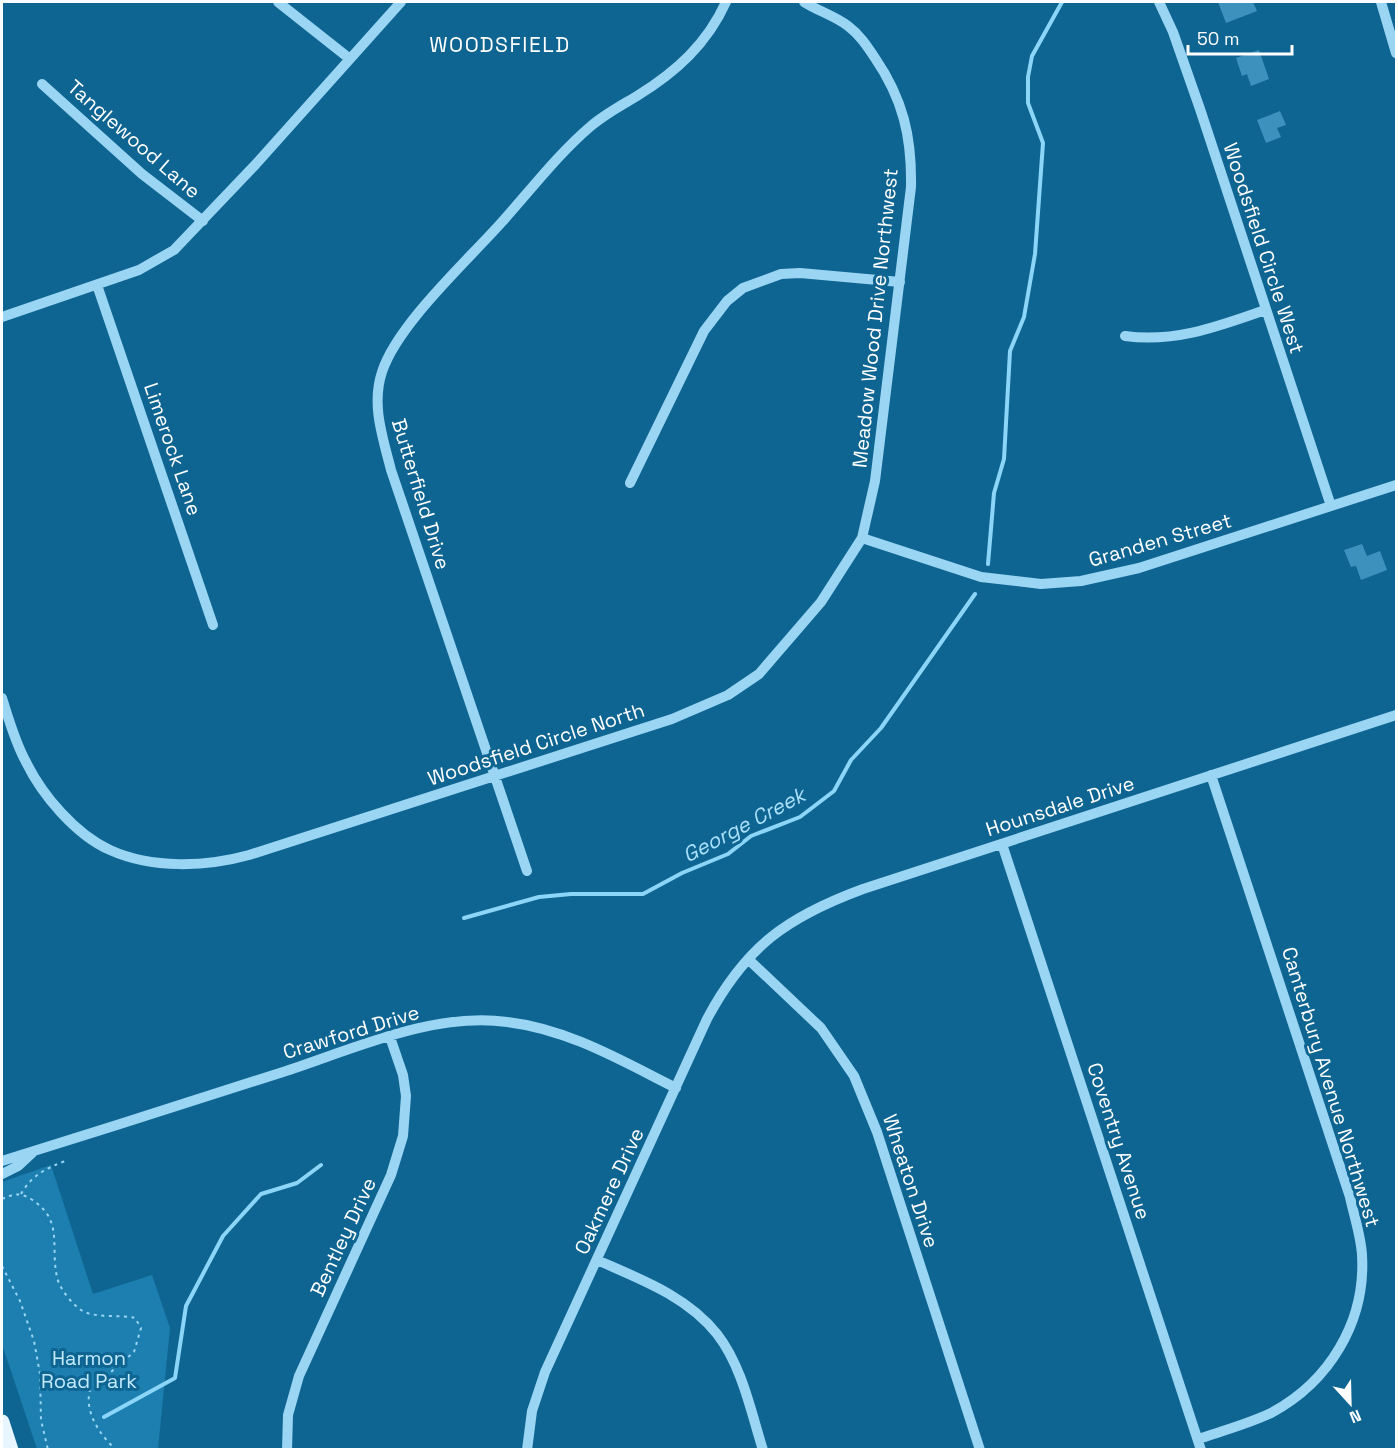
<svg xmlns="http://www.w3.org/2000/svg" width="1398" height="1451" font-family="'Space Grotesk',sans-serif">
<rect width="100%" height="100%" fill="#0f6592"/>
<path fill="#1d7fb0" d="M51 1165 93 1294 152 1275 170 1328 158 1449H37L2 1344V1182Z"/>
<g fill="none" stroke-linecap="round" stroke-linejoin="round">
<path stroke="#8bd5f8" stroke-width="4" d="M988 564 994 493 1004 459 1010 351 1024 317 1035 254 1043 143 1028 103V77L1032 56 1062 2
M464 918 539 897 571 894H643L682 873 728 854 751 836 800 817 834 791 851 760 881 728 975 594
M104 1417 175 1378 186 1306 223 1236 261 1194 297 1183 321 1165"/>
</g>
<path fill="#3c92bd" d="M1218 2H1253L1257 11 1226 23Z
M1259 50 1269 79 1251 86 1247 74 1242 76 1236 58Z
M1280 111 1286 125 1277 128 1281 137 1266 143 1257 120Z
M1362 544 1367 556 1380 551 1387 570 1361 580 1356 566 1351 567 1344 550Z"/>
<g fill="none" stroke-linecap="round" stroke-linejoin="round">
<path stroke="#9ad6f4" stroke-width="2" stroke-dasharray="3 4.5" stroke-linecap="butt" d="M21 1194C32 1175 45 1169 65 1161
M2 1199C13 1194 20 1192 31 1199 64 1220 50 1245 57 1277 59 1288 72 1304 81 1310 95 1319 119 1314 135 1318L141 1328 134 1352 90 1390C84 1412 100 1435 116 1450
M2 1266 20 1301 34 1341 40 1374 41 1420 48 1450
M106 1450 112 1446"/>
<path stroke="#9ad6f4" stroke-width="10" d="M278 2 350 59
M1159 2 1173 32 1200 109 1331 506
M1381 2 1396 53
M42 84 142 174 203 221
M97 285 213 625
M2 317 139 270 174 250 256 164 401 2
M1125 336C1175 343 1219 326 1265 310
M630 483 704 331 727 301 743 288 781 274 800 273 900 282
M862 538 981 577 1041 584 1081 581 1139 568 1396 485
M2 698C9 720 15 742 26 762 42 795 76 835 110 850 152 869 206 867 249 855L672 719 728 695 759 674 821 602 862 538 875 481 911 187C912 137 903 99 875 58 867 46 860 35 848 26 835 16 818 11 804 2
M1002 844 1201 1450
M527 871 391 470C383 438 371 405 382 372 397 325 467 261 501 223 530 191 558 154 591 126 605 114 622 105 637 96 676 72 707 44 726 2
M748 959 821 1028 854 1076 877 1132 980 1450
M2 1161C96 1132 189 1102 283 1072 354 1049 432 1012 507 1022 568 1029 622 1061 676 1088
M2 1174 18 1166 32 1153
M597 1260C640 1279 687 1296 717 1334 742 1366 751 1412 763 1450
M1198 1439C1222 1431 1248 1424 1271 1413 1329 1382 1366 1322 1362 1255 1361 1236 1354 1216 1350 1197L1211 775
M287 1450 288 1415 299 1376 391 1175 403 1136 406 1096 403 1075 390 1037
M527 1450 532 1411 545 1372 707 1019C746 946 787 917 863 889L1396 715"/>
<path stroke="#e7f5ff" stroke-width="15" d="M2 1422 11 1450"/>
</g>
<g text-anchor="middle" stroke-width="6" stroke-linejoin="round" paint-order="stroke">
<g font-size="20" fill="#fff" stroke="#0f6592">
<text transform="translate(134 139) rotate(41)" y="7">Tanglewood Lane</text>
<text transform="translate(1264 248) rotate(72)" y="7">Woodsfield Circle West</text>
<text transform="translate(875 318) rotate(-84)" y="7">Meadow Wood Drive Northwest</text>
<text transform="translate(173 449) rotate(71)" y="7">Limerock Lane</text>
<text transform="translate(421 494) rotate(73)" y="7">Butterfield Drive</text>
<text transform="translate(1160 540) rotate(-16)" y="7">Granden Street</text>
<text transform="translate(536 744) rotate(-18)" y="7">Woodsfield Circle North</text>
<text transform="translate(1060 806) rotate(-18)" y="7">Hounsdale Drive</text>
<text transform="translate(351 1032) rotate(-17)" y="7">Crawford Drive</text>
<text transform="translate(1331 1087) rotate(73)" y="7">Canterbury Avenue Northwest</text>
<text transform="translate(1119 1141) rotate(72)" y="7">Coventry Avenue</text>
<text transform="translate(911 1181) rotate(72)" y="7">Wheaton Drive</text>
<text transform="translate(609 1191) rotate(-65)" y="7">Oakmere Drive</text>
<text transform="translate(343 1237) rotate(-65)" y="7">Bentley Drive</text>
</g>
<g font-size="20" fill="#c2eafe" stroke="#0f6592">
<text x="89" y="1365">Harmon<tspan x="89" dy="23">Road Park</tspan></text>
</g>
<g font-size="21" letter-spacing="1.5" fill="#fff" stroke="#0f6592">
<text x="500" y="52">WOODSFIELD</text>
</g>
<g font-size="21" font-style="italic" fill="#aae1fb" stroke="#0f6592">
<text transform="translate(744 825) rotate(-28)" y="7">George Creek</text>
</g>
</g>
<rect width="1398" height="1451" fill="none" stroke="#ffffff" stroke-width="6"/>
<g transform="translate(1350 1403) rotate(158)" stroke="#0f6592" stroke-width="4.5" paint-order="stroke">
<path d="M0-4.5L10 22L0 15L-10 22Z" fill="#ffffff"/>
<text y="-9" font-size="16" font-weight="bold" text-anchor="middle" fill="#ffffff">N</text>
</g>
<path d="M1188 45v9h104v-9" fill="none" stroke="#ffffff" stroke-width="3"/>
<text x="1197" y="45" font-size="18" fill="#ffffff" stroke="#0f6592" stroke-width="4.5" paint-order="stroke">50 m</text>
</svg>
